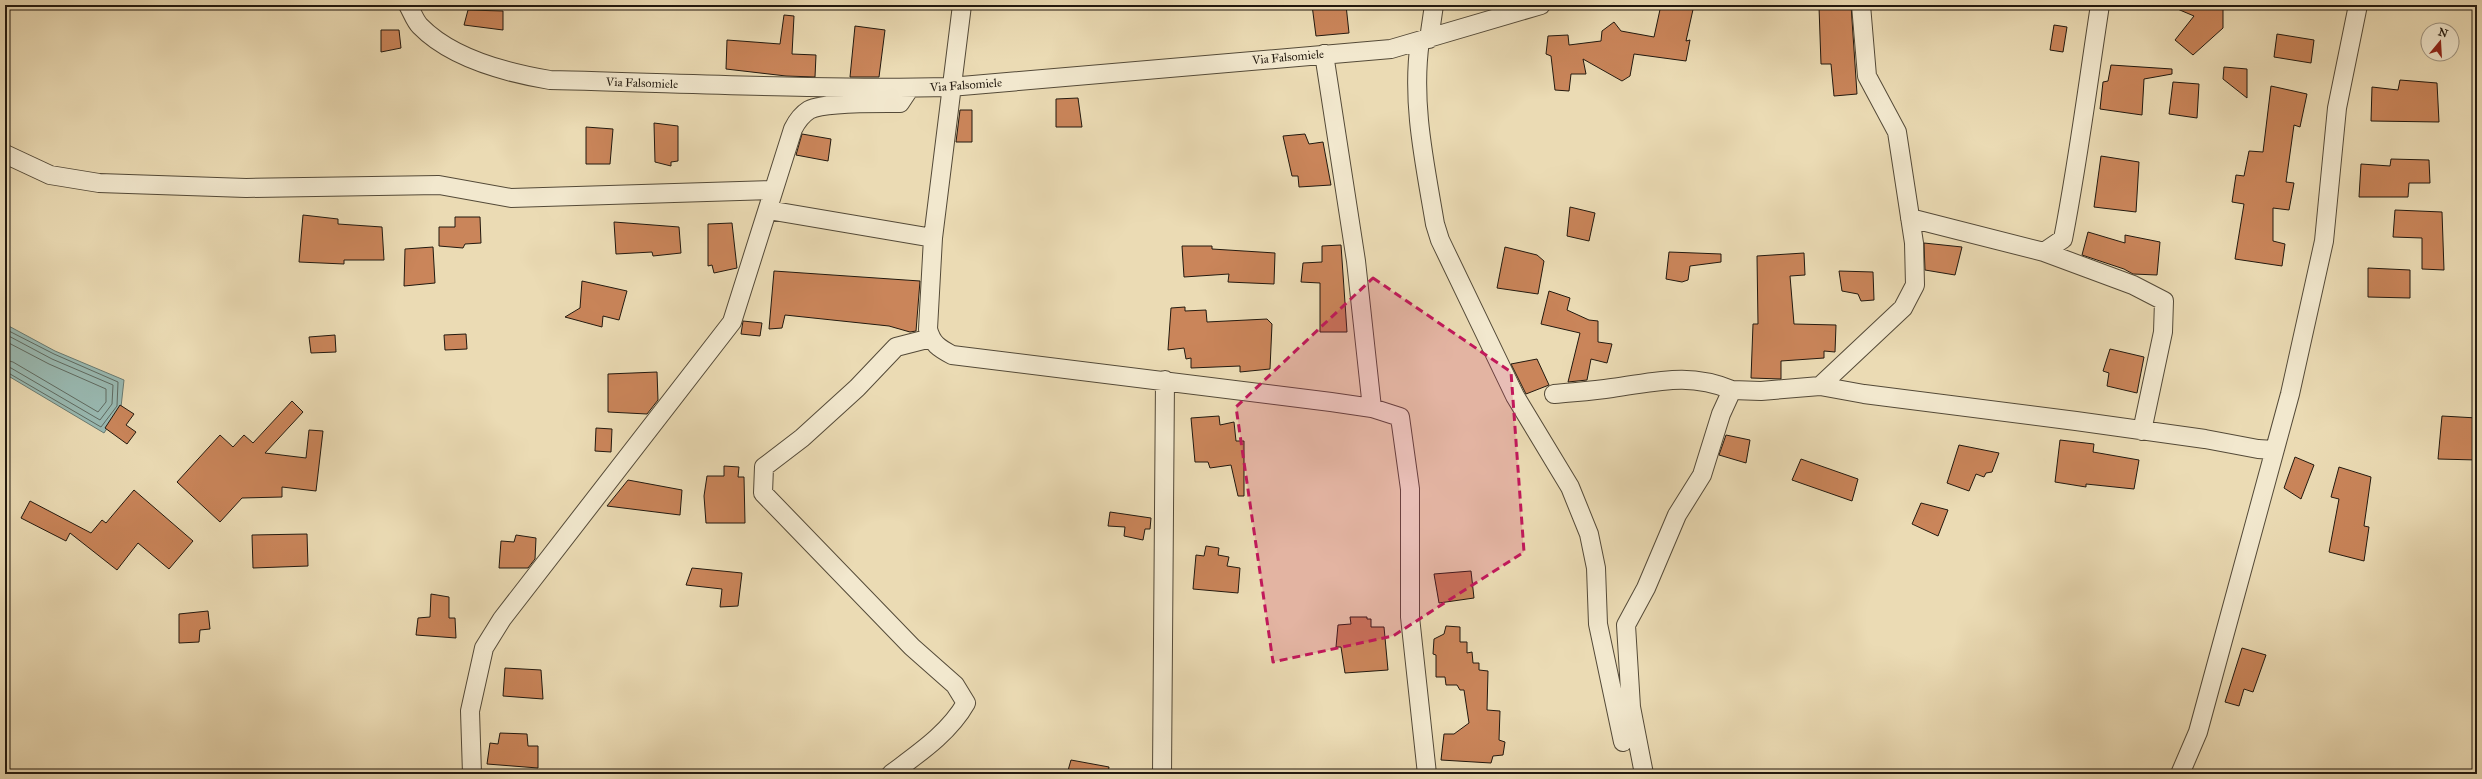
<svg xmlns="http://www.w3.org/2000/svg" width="2482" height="779" font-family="'IM FELL Great Primer',serif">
<rect width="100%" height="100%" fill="#ebdbb4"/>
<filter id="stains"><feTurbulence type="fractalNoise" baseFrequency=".005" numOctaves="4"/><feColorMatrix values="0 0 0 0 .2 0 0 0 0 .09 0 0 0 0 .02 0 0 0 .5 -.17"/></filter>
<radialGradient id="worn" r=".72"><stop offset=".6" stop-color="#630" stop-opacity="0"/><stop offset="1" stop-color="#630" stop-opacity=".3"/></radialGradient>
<path fill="#99bab3" stroke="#697a71" d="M5 324 55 351 124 380 121 407 104 433 5 374Z"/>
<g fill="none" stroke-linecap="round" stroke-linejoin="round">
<path stroke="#5e6a61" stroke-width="1" d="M5 329 54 354 118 382 117 406 101 427 5 371
M5 334 52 359 113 385 112 404 100 420 11 368 5 366
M5 341 49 364 106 389V402L98 412 13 362 5 360"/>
</g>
<path fill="#ca855a" stroke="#22190f" d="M1312 5H1346L1349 33 1316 36Z
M1661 5H1694L1686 41 1690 40 1686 61 1634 54 1630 76 1622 81 1583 59 1586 74H1571L1569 91 1555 90 1551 56 1546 54 1548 36 1568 35 1569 45 1601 41 1602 31 1614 22 1621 31 1654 37Z
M1851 5 1857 94 1834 96 1831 64H1821L1819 7Z
M2168 5H2223V28L2193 55 2175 40 2194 16Z
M468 10 503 11V30L464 25Z
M784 15 794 16 792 54 816 55 815 77 786 76 726 69 727 40 780 44Z
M2054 25 2067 27 2063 52 2050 50Z
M855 26 885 30 879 77H850Z
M381 30H399L401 48 381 52Z
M2277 34 2314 40 2311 63 2274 57Z
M2111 65 2172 69V74L2144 79 2142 115 2100 109 2103 82 2108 81Z
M2224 67 2247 69V98L2223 79Z
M2400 80 2437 83 2439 122 2371 121 2372 87 2398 90Z
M2173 82 2199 84 2197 118 2169 114Z
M2271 86 2307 94 2300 127 2294 125 2286 182 2294 183 2289 210 2273 208V241L2285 244 2282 266 2235 259 2244 204 2232 202 2236 175 2244 176 2249 151 2263 152Z
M1078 98 1082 127H1056V99Z
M960 110H972V142H956Z
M654 123 678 126V161L671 162V166L655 162Z
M586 127 613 129 610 164H586Z
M802 134 831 139 828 161 796 155Z
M1305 134 1309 144 1323 142 1331 185 1299 187 1298 176H1292L1283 136Z
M2101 156 2139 162 2136 212 2094 207Z
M2391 159 2429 160 2430 183H2409L2408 197H2359L2361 164 2390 166Z
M1570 207 1595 213 1589 241 1567 236Z
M2395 210 2442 212 2444 270 2422 269V238L2393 237Z
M303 215 338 219V224L382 227 384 260H344V264L299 262Z
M455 217H480L481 243 465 244 463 248 439 246V227H455Z
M614 222 679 227 681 253 653 256 652 252 616 254Z
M732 223 737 268 714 273 712 265 708 266V224Z
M2088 232 2125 243V235L2160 242 2157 275 2133 274 2124 269 2082 255Z
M1924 243 1962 247 1955 275 1925 270Z
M1341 245 1347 332H1320V283L1301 282 1303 263 1322 262V246Z
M1182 246H1212V249L1275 253 1274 284 1228 282 1229 274 1184 277Z
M433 247 435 283 404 286 405 249Z
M1505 247 1537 255 1544 261 1538 294 1497 288Z
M1669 252 1721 254V262L1690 266 1688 280 1682 282 1666 279Z
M1804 253 1805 275 1790 276 1794 324 1836 325 1835 352 1824 351V358L1781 361V379L1751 378 1753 324H1758L1757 256Z
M2368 268 2410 270V298L2368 297Z
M774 271 920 281 916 331 910 332 889 326 785 315 782 328 769 329Z
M1839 271 1873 272 1874 300 1861 301 1858 294 1842 291Z
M582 281 627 291 619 320 603 316 602 327 565 317 580 308Z
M1549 291 1570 298 1567 310 1589 320 1598 321V342L1612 344 1607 363 1591 359 1587 380 1568 382 1580 333 1541 324Z
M1185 307V311L1206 310 1207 322 1267 319 1272 324 1270 369 1240 372V366L1191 368V358L1186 359 1184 348 1168 350 1171 308Z
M743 321 762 323 760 336 741 334Z
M466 334 467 349 445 350 444 335Z
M335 335 336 352 311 353 309 337Z
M2110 349 2144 357 2137 393 2107 386 2109 373 2103 371Z
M1537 359 1549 385 1526 394 1511 364Z
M657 372 658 400 647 414 608 412V374Z
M292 401 303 412 265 453 306 458 309 430 323 431 316 491 282 487V497L242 498 220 522 177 482 220 435 233 447 244 435 253 443Z
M120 405 134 414 126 425 136 432 127 444 105 428Z
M1219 416 1220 425 1234 422 1236 441H1244V496H1238L1231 465 1210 468 1208 462H1195L1191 418Z
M2442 416 2477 418V460L2438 459Z
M596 428 612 429 611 452 595 451Z
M1726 435 1750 440 1746 463 1719 455Z
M2060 440 2094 444 2093 452 2139 460 2134 489 2086 484V487L2055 482Z
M1959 445 1999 453 1992 472 1986 473 1984 477 1976 474 1969 491 1947 483Z
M2295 457 2314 465 2301 499 2284 488Z
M1801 459 1858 479 1852 501 1792 480Z
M724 466 739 467 738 477H744L745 523H706L704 496 707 476H724Z
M2339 467 2371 477 2364 526 2369 527 2364 561 2329 552 2339 499 2331 497Z
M628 480 682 490 680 515 607 506Z
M134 490 193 541 169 569 138 543 117 570 70 533 66 541 21 518 30 501 91 533 102 520 106 523Z
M1921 503 1948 510 1938 536 1912 524Z
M1110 512 1151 518 1150 529H1145L1143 540 1124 536 1125 527 1108 526Z
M307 534 308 566 253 568 252 535Z
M516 535 536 538 535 559 528 568H499L501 541 514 542Z
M1206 546 1219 548 1218 555 1229 557 1227 566 1240 568 1238 593 1193 589 1196 555 1204 556Z
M692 568 742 573 738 606 720 607 722 589 686 585Z
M1471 571 1474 598 1439 603 1434 574Z
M431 594 449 597V618H455L456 638 416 635 418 618 430 617Z
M208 611 210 629 200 630 199 642 179 643V614Z
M1350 617H1367V619H1371V627H1384L1388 670 1345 673 1341 647H1336L1338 625 1351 624Z
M1446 626 1460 627V642H1467V653L1472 652 1473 663H1479V670L1488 671 1487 710 1500 711 1499 740 1505 742 1503 755 1493 756 1491 763 1441 760 1444 734H1454L1469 723 1464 690H1460L1457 685H1446L1445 677H1436V655L1433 654 1434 639 1444 634Z
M2242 648 2266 655 2253 692 2244 689 2239 706 2225 702Z
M505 668 541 670 543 699 503 696Z
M500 733 527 734 528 746H538V768L487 764 490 743 498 744Z
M1071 760 1109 767 1108 774H1067Z"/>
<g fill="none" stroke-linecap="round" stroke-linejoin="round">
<defs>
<path id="minor" d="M408 5C412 12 415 21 420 26 451 58 508 73 550 80 684 83 817 90 950 87L1391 49 1541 5
M962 5 933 238 928 329C932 344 939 348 952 355L1331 402 1372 408 1400 417 1410 489V617L1427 774
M1429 39 1434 5
M1420 41C1411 103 1425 164 1435 224L1440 240 1515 396 1570 487 1589 534 1596 568 1598 624 1623 742
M1324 54 1356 261 1372 408
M5 154 50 175 99 183 246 188 439 185 511 198 773 190
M768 210 933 238
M1910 218 2044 252 2063 239C2078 162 2088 83 2100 5
M2044 252 2133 285 2164 301 2163 332 2142 431
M1820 386 1864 394 2076 421 2205 439 2258 449 2274 450
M1554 394C1573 392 1593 391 1612 388 1657 382 1688 372 1732 390
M472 774 470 711 484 648 502 619 732 322 793 129C797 121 801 115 809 110 824 102 881 103 900 103L910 88
M891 774C919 753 949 733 966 703L955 685 912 647 763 493 764 467 802 438 857 388 896 347 931 338
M1162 774 1165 380
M1644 774 1631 707 1626 625 1646 588 1677 515 1702 475 1721 414 1732 390 1761 391 1820 386 1903 308 1915 285 1914 243 1897 132 1867 76 1861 5
M2180 774 2198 732 2290 394 2324 241 2337 108 2358 5"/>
</defs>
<use href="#minor" stroke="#544a38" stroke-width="20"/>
<use href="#minor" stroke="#f2e8ce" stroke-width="18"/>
</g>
<path fill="#c2185b" fill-opacity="0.2" stroke="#c2185b" stroke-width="3" stroke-dasharray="8 5" stroke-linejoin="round" d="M1373 278 1511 372 1524 552 1393 636 1273 662 1236 407Z"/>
<g text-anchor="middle" stroke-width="4" stroke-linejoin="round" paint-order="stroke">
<g font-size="12" fill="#22190f" stroke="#f2e8ce">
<text transform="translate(1288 57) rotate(-5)" y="4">Via Falsomiele</text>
<text transform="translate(642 83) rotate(2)" y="4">Via Falsomiele</text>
<text transform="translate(966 85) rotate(-4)" y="4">Via Falsomiele</text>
</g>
</g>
<rect width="2482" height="779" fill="none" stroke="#ebdbb4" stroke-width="20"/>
<rect x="6" y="6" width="2470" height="767" fill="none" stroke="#22190f" stroke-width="2"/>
<rect x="10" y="10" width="2462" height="759" fill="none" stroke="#22190f"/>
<g transform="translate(2440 42) rotate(18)"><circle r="19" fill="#f2e8ce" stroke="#9f9582"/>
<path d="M0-3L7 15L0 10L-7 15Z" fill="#8f2418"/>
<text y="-6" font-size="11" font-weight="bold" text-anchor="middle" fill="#22190f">N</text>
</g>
<rect width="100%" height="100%" filter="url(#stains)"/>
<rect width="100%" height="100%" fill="url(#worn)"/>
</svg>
